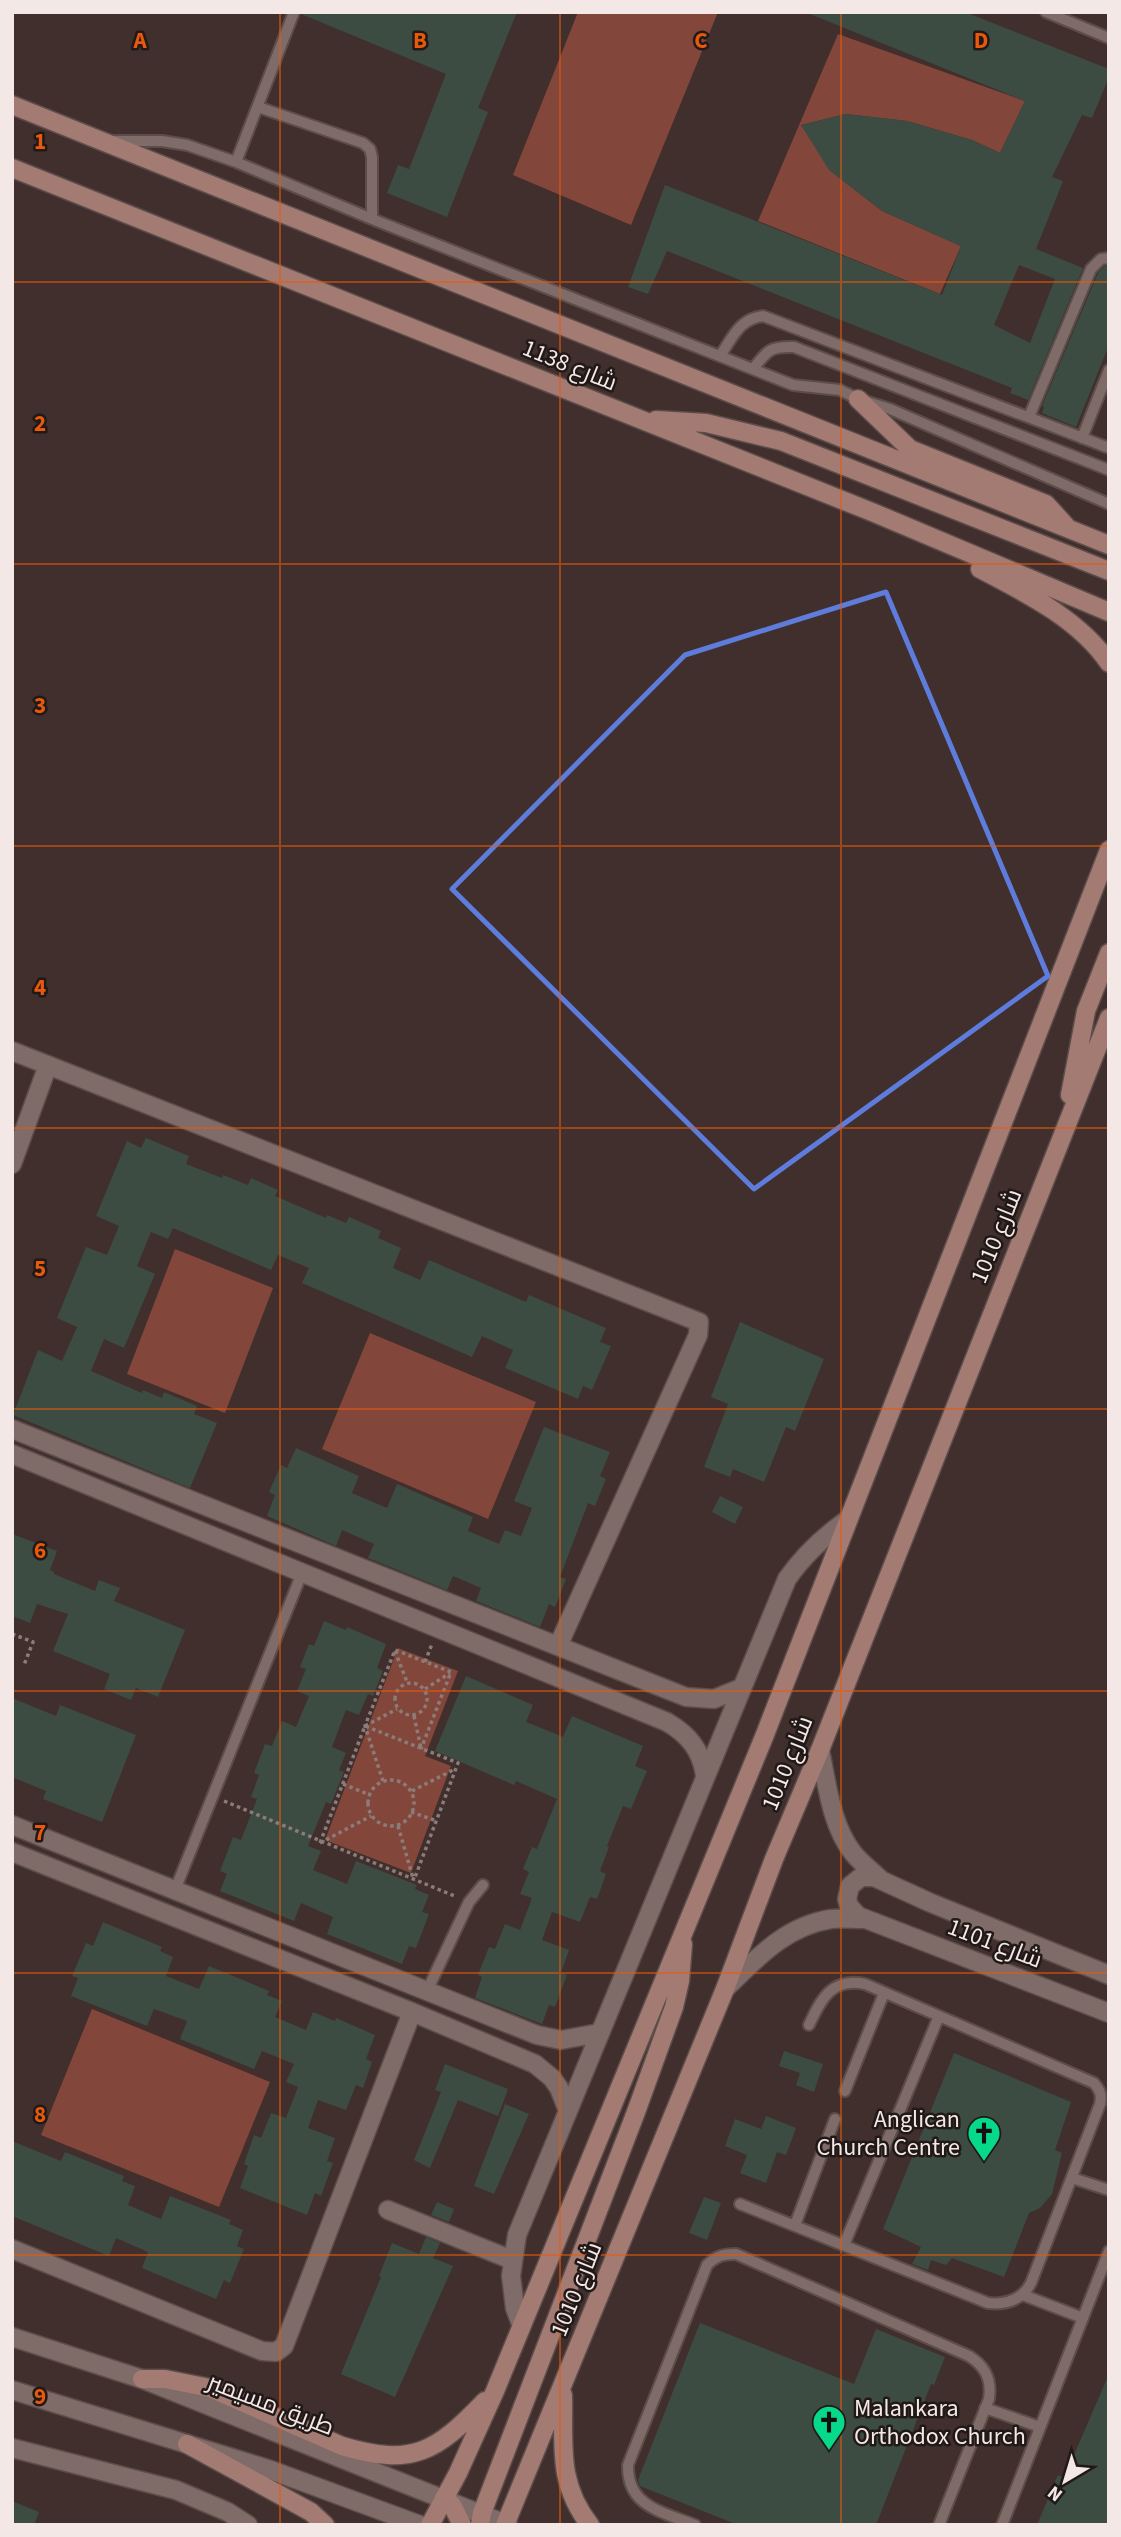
<svg xmlns="http://www.w3.org/2000/svg" width="1121" height="2537" font-family="'Source Sans 3',Cairo,sans-serif">
<rect width="100%" height="100%" fill="#402f2c"/>
<path fill="#83463a" d="M578 12H718L631 225 513 175Z
M838 34 1025 101 1000 153 972 140 907 121 846 114 801 125 837 176 882 211 961 246 940 294 758 221Z
M175 1249 273 1288 225 1413 127 1374Z
M370 1333 536 1402 488 1519 322 1449Z
M398 1648 458 1671 425 1756 451 1766 411 1873 325 1840Z
M92 2009 270 2082 219 2207 41 2135Z"/>
<path fill="#3c4c42" fill-rule="evenodd" d="M302 12H517L478 108 488 112 447 217 387 193 398 165 409 169 446 74 301 14Z
M805 12H965L1109 69V77L1092 118 1082 115 1052 177 1063 181 1036 249 1083 268 1028 400 1010 393 1012 388 667 251 648 294 628 287 665 185 942 295 961 246 882 211 829 170 801 125 846 114 907 121 972 140 1000 153 1025 101ZM1019 265 1055 279 1030 343 994 325Z
M1105 266H1109V345L1076 427 1042 413 1044 407 1042 406 1098 273Z
M146 1138 189 1156 186 1164 222 1178 223 1175 248 1185 251 1178 278 1190 275 1196 326 1218 327 1215 346 1223 349 1217 381 1231 378 1238 401 1248 393 1268 420 1280 429 1260 526 1302 529 1295 606 1328 600 1342 611 1346 592 1390 583 1386 578 1399 505 1368 513 1350 482 1336 472 1357 302 1283 309 1268 278 1255 271 1270 173 1228 168 1239 151 1232 137 1266 155 1274 124 1348 104 1339 91 1371 142 1393 143 1390 162 1398 164 1392 197 1406 194 1414 217 1423 190 1488 13 1415 38 1350 62 1361 77 1327 57 1318 86 1247 107 1255 119 1226 96 1216 127 1141 141 1148Z
M740 1322 824 1359 795 1431 786 1427 764 1482 733 1469 730 1477 704 1467 728 1404 711 1397Z
M544 1427 610 1452 600 1476 606 1479 595 1506 588 1503 560 1577 566 1579 555 1607 549 1604 540 1627 476 1601 481 1588 453 1576 447 1590 368 1558 374 1544 342 1530 336 1546 267 1516 275 1495 269 1492 281 1465 287 1468 296 1448 359 1476 352 1493 387 1508 397 1484 473 1517 468 1531 499 1544 505 1530 521 1536 532 1508 514 1501Z
M720 1496 743 1507 735 1524 712 1512Z
M12 1534 57 1551 50 1570 54 1572V1574L95 1591 99 1580 120 1588 114 1601 185 1630 158 1697 136 1688 131 1700 104 1689 110 1674 53 1651 68 1614 37 1604 30 1623 12 1616Z
M324 1621 346 1630 347 1627 386 1644 377 1668 383 1671 373 1696 368 1694 359 1715 346 1710 332 1747 346 1753 339 1770 344 1772 331 1804 326 1802 308 1846 321 1851 313 1870 347 1884 356 1861 417 1885 415 1889 429 1895 422 1912 429 1914 416 1948 409 1946 402 1964 327 1934 333 1917 301 1903 294 1921 220 1891 227 1874 220 1871 233 1837 241 1840 257 1799 251 1797 259 1775 254 1773 265 1744 272 1746 282 1721 296 1727 309 1696 297 1691 306 1669 300 1667 309 1644 314 1646Z
M466 1676 533 1705 526 1722 556 1734 563 1737 572 1716 643 1746 635 1766 647 1771 631 1809 623 1806 607 1846 609 1847 600 1871 606 1874 597 1899 590 1897 580 1922 552 1912 542 1940 569 1950 561 1973 567 1975 555 2007 549 2005 542 2024 475 1998 482 1977 478 1975 489 1947 495 1949 505 1924 520 1930 532 1898 520 1894 529 1872 523 1869 532 1847 537 1849 557 1799 516 1781 514 1785 435 1751Z
M12 1698 56 1716 60 1705 136 1735 102 1822 43 1799 46 1791 12 1777Z
M103 1922 162 1947 160 1951 173 1957 166 1976 199 1989 209 1966 269 1991 267 1995 282 2001 275 2017 306 2030 313 2012 335 2021 336 2018 375 2035 366 2059 372 2062 363 2088 356 2085 346 2110 318 2100 308 2128 335 2138 327 2161 333 2163 321 2196 315 2193 307 2215 240 2188 248 2166 244 2164 254 2135 261 2138 271 2113 286 2118 298 2087 286 2082 294 2064 262 2051 254 2069 180 2039 187 2021 154 2009 147 2026 71 1996 78 1978 72 1976 86 1943 93 1946Z
M784 2051 823 2064 814 2092 796 2085 800 2073 779 2066Z
M954 2053 1071 2102 1055 2150 1062 2153 1052 2194 1040 2208 1029 2213 1004 2277 952 2258 946 2265 931 2260 928 2270 912 2264 921 2247 883 2229Z
M445 2064 508 2089 498 2116 458 2100 430 2168 414 2160 441 2092 435 2090Z
M505 2104 529 2114 494 2194 474 2186Z
M766 2116 796 2128 786 2155 777 2152 766 2183 740 2173 747 2155 725 2146 735 2119 761 2129Z
M12 2141 61 2161 65 2152 124 2176 122 2181 135 2186 128 2205 161 2219 170 2196 231 2220 229 2224 243 2230 237 2246 244 2249 230 2283 224 2280 216 2299 142 2268 148 2252 116 2238 109 2256 12 2216Z
M704 2197 721 2203 707 2240 689 2233Z
M437 2202 454 2209 449 2222 431 2215Z
M426 2237 440 2243 433 2258 453 2266 395 2397 341 2374 381 2277 379 2276 392 2243 419 2254Z
M700 2323 854 2384 876 2329 945 2357 934 2385 931 2384 876 2525H738L640 2486 638 2480Z
M1109 2374V2525H1037L1058 2475 1064 2478Z
M12 2501 39 2512 34 2525H12Z"/>
<g fill="none" stroke-linecap="round" stroke-linejoin="round">
<defs>
<path id="lane" d="M1046 12 1109 38
M258 107 363 143 370 149 372 157V219
M114 141H162L187 145 236 162 372 219 793 385 840 390 858 399 890 409 1109 504
M236 162 294 12
M720 356C733 337 739 319 763 316L1109 448
M753 369C768 350 770 346 794 347L1109 470
M1029 417 1091 269 1101 259 1109 258
M1082 438 1109 370
M175 1890 302 1573
M427 1991 469 1902 483 1885
M845 2091 884 1993
M1072 2178 1109 2190
M740 2204 988 2303C1007 2305 1022 2300 1031 2283L1100 2104C1102 2095 1100 2090 1094 2083L865 1984C832 1977 821 1999 809 2025
M795 2225 835 2119
M844 2245 939 2016
M1023 2295 1083 2318
M985 2408 1040 2427
M695 2525C663 2512 627 2507 628 2465L707 2265C716 2256 723 2254 736 2254L969 2356C985 2366 992 2379 989 2399L939 2525
M1002 2525 1109 2251"/>
<path id="street" d="M12 1051 699 1322 698 1335 558 1646
M12 1164 48 1065
M12 1429 686 1697 714 1699 741 1688
M12 1454 667 1722C689 1735 701 1750 705 1775
M820 1750C827 1784 831 1825 853 1853 861 1863 872 1871 881 1880
M12 1825 537 2035 561 2040 599 2033
M12 1852 412 2012 535 2064 552 2078 559 2088 568 2111
M1109 1975 931 1903 874 1877H861L850 1886 847 1899 849 1906 858 1916 1109 2013
M725 1989C756 1959 785 1926 831 1919 841 1918 853 1919 864 1919
M388 2210 512 2260
M12 2249 262 2351 276 2352 284 2346 412 2012
M521 2324 515 2308 511 2276 517 2235 787 1579C804 1555 823 1537 847 1520
M12 2337 142 2379 508 2525
M12 2390 268 2469 420 2525
M12 2448 176 2490 228 2512 248 2525"/>
<path id="secondary" d="M12 105 1109 545
M12 168 872 512 1109 612
M858 399 910 449 1046 504 1066 526
M656 420 706 423 781 441 1109 571
M980 569C1026 593 1079 619 1109 663
M1070 1095 1086 1011 1109 953
M142 2379H165L210 2388 342 2446C413 2467 436 2452 485 2401
M563 2395C564 2445 557 2483 590 2525
M187 2444 311 2512 325 2525
M444 2498 452 2505 462 2525
M430 2525 458 2473 495 2391 764 1737 1109 850
M480 2525 482 2513 636 2112 674 2007 680 1981 683 1944
M505 2525 725 1989 774 1859 820 1750 1109 1018"/>
</defs>
<use href="#lane" stroke="#5c4d4b" stroke-width="14"/>
<use href="#street" stroke="#5c4d4b" stroke-width="21"/>
<use href="#secondary" stroke="#5c4d4b" stroke-width="21"/>
<path stroke="#8b7c7a" stroke-width="3.5" stroke-dasharray="3.5 3.5" stroke-linecap="butt" d="M12 1634 33 1642 24 1665
M395 1651 407 1682
M425 1662 432 1644
M395 1699a16 16 0 1 1 32 0a16 16 0 1 1-32 0Z
M425 1689 450 1673
M414 1716 421 1748
M365 1726 397 1709
M368 1803a23 23 0 1 1 46 0a23 23 0 1 1-46 0Z
M383 1781 365 1726 395 1650 451 1672 421 1749
M343 1784 370 1795
M412 1791 453 1770
M224 1801 457 1897
M411 1812 437 1821
M398 1826 413 1878
M320 1843 365 1726 458 1763 414 1880
M320 1843 371 1816"/>
<use href="#lane" stroke="#7f6b67" stroke-width="10"/>
<use href="#street" stroke="#7f6b67" stroke-width="18"/>
<use href="#secondary" stroke="#a47b73" stroke-width="18"/>
</g>
<path fill="none" stroke="#5e7cdc" stroke-width="5" stroke-linejoin="round" d="M886 592 1048 976 754 1189 452 889 685 655Z"/>
<path fill="none" stroke="#e8590c" stroke-width="2" stroke-opacity="0.55" d="M280 12V2525M560 12V2525M841 12V2525M12 282H1109M12 564H1109M12 846H1109M12 1128H1109M12 1409H1109M12 1691H1109M12 1973H1109M12 2255H1109"/>
<defs>
<symbol id="church-pin" viewBox="-11 -11 22 30"><path d="M0 17L-7.5 6A9.5 9.5 0 1 1 7.5 6Z" fill="#07d98b" stroke="#211918"/><path d="M-1.2-6h2.4v3.5h3.3v2.4h-3.3V6h-2.4V-.1h-3.3v-2.4h3.3Z" fill="#111"/></symbol>
</defs>
<g fill-rule="evenodd">
<use href="#church-pin" x="965" y="2114" width="38" height="52"/>
<use href="#church-pin" x="810" y="2403" width="38" height="52"/>
</g>
<g text-anchor="middle" stroke-width="5" stroke-linejoin="round" paint-order="stroke">
<g font-size="24" fill="#f4e8e6" stroke="#211918">
<text transform="translate(570 365) rotate(22)" y="8">شارع 1138</text>
<text transform="translate(996 1236) rotate(-68)" y="8">شارع 1010</text>
<text transform="translate(787 1763) rotate(-68)" y="8">شارع 1010</text>
<text transform="translate(995 1943) rotate(21)" y="8">شارع 1101</text>
<text transform="translate(576 2289) rotate(-68)" y="8">شارع 1010</text>
<text transform="translate(271 2404) rotate(21)" y="8">طريق مسيمير</text>
</g>
<g font-size="24" fill="#f4e8e6" stroke="#211918" text-anchor="end">
<text x="960" y="2127">Anglican<tspan x="960" dy="28">Church Centre</tspan></text>
<text x="854" y="2416" text-anchor="start">Malankara<tspan x="854" dy="28">Orthodox Church</tspan></text>
</g>
</g>
<g font-size="23" text-anchor="middle" font-weight="bold" fill="#e8590c" stroke="#211918" stroke-width="5" stroke-linejoin="round" paint-order="stroke">
<text x="140" y="48">A</text>
<text x="420" y="48">B</text>
<text x="701" y="48">C</text>
<text x="981" y="48">D</text>
<text x="40" y="149">1</text>
<text x="40" y="431">2</text>
<text x="40" y="713">3</text>
<text x="40" y="995">4</text>
<text x="40" y="1276">5</text>
<text x="40" y="1558">6</text>
<text x="40" y="1840">7</text>
<text x="40" y="2122">8</text>
<text x="40" y="2404">9</text>
</g>
<rect width="1121" height="2537" fill="none" stroke="#f4e8e6" stroke-width="28"/>
<g transform="translate(1065 2481) rotate(218)" stroke="#211918" stroke-width="5" paint-order="stroke">
<path d="M0-5L12 26L0 18L-12 26Z" fill="#f4e8e6"/>
<text y="-10" font-size="19" font-weight="bold" text-anchor="middle" fill="#f4e8e6">N</text>
</g>
</svg>
